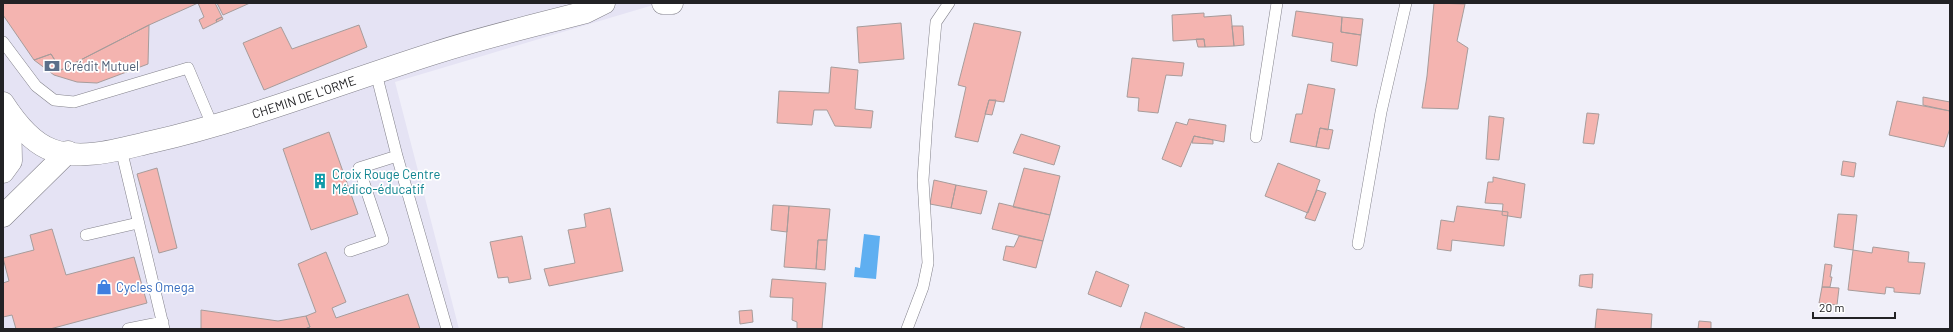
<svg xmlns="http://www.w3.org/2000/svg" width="1953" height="332" font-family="Barlow,sans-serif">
<rect width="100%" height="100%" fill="#f0eff9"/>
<path fill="#e5e3f4" d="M3 3H660L395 82 459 329H3Z"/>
<path fill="#5faff1" d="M864 234 880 236 876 279 854 277 855 267 860 268Z"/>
<path fill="#f4b4b0" stroke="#a79c9b" d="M3 3H215L222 17 216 20 217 22 203 29 199 20 204 17 198 3 149 25 61 70 51 54 34 60 3 15Z
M217 3H250L223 15Z
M1434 3 1465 4 1457 41 1468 48 1458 109 1422 108 1427 76Z
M1296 11 1342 17 1341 32 1361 35 1357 66 1331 61 1333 43 1292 36Z
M1204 13V17L1231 15 1234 46 1205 47 1204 39 1173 41 1172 15Z
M222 17 223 19 217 22 216 20Z
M1342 17 1363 19 1361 35 1341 32Z
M901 23 904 59 859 63 857 27Z
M974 23 1021 32 1004 102 989 100 978 142 955 137 966 87 958 85Z
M149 25 148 64 97 83 77 82 54 75 34 60 51 54 61 70Z
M359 25 367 47 264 90 243 43 281 27 292 49Z
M1232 26H1243L1244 45 1234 46Z
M1196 39H1204L1205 47H1198Z
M1132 58 1184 63 1182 76 1166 75 1158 113 1138 111 1139 98 1127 97Z
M831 67 858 70 855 109 873 111 871 128 835 126 827 110H814L812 125 777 123 779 91 829 93Z
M1308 84 1335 89 1328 130 1320 128 1316 147 1290 142 1296 114H1302Z
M1923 97 1950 102V111L1923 105Z
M989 100H996L992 115 985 114Z
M1897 101 1950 111V128L1944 147 1889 135Z
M1587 113 1599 114 1594 144 1583 143Z
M1489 116 1504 118 1499 160 1486 159Z
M1189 119 1226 125 1224 142 1194 136 1181 167 1162 159 1176 122 1187 125Z
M1320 128 1333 130 1329 149 1316 147Z
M329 132 358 214 311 230 283 149Z
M1021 134 1060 146 1054 165 1013 153Z
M1194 136 1213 140V144L1192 143Z
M1843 161 1856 163 1854 177 1841 175Z
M1278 163 1320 180 1308 213 1265 196Z
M157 168 177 248 159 253 137 174Z
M1024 168 1060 176 1050 215 1013 207Z
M1493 177 1525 184 1521 218 1502 215 1503 204 1485 203 1488 182H1493Z
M934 180 956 185 951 208 930 204Z
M956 185 987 191 981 214 951 208Z
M1317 190 1326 193 1315 221 1305 218Z
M999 203 1050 215 1043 241 992 229Z
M773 205 789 206 787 232 771 230Z
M789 206 830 209 827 240H818L816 269 784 267Z
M1457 206 1508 212 1504 246 1452 240 1451 251 1437 249 1441 220 1454 222Z
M610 208 623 271 549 286 544 269 575 263 568 230 586 227 584 214Z
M1838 214 1857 215 1853 250 1834 247Z
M52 229 66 275 134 257 147 303 50 329H16L12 315 3 317V283L9 281 3 258 34 250 30 235Z
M522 236 531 279 509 283 508 277 498 278 490 242Z
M1019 236 1043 241 1036 268 1003 260 1006 246 1014 247Z
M818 240H827L825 270 816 269Z
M1873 247 1909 252 1908 262 1925 263 1920 294 1894 292V288L1886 287 1885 294 1848 290 1853 250 1872 253Z
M326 252 346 302 332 308 336 318 408 294 420 329H305L310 327 306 316 316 312 298 264Z
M1825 264 1832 265 1830 277H1832L1830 287H1822Z
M1096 271 1129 285 1121 307 1088 294Z
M1593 274 1592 288 1579 286 1580 275Z
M772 279 826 283 822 329H797V322L792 320 793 298 770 297Z
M1822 287 1839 288 1837 305 1819 303Z
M1597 309 1652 314 1651 329H1595Z
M201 310 278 321 306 316 310 327 305 329H201Z
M752 310 753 322 740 324 739 311Z
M1145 312 1185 328V329H1140Z
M1699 321 1711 322V329H1698Z"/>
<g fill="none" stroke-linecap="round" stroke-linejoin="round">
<defs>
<path id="service" d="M3 42 36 86 54 100 74 102 188 68 213 127
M376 73 397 156 447 329
M1256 137 1277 3
M121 149 164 329
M86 235 138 223
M1358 244 1381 112 1406 3
M350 251 383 240 359 168 397 156
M128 329 163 322
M907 329 923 287 928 263 923 180 927 121 936 22 949 3"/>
<path id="minor" d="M3 172 11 161 10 114
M3 216 68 152"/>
<g id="tertiary">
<path d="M663 3H672"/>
<path id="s1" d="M3 103C14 120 32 143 52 150 83 161 120 149 151 142 248 120 340 83 435 53 484 37 536 25 586 12L604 3"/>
</g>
</defs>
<use href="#service" stroke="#84838c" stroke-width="12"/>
<use href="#minor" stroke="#84838c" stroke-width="23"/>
<use href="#tertiary" stroke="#84838c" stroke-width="23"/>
<use href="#service" stroke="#fff" stroke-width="11"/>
<use href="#minor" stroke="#fff" stroke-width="22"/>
<use href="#tertiary" stroke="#fff" stroke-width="22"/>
</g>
<defs>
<symbol id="bank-bare" viewBox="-9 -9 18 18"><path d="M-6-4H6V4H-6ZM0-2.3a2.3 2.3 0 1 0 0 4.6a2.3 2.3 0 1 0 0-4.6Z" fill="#5c6f8a" stroke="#fff" stroke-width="2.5" paint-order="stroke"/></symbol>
<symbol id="building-bare" viewBox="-9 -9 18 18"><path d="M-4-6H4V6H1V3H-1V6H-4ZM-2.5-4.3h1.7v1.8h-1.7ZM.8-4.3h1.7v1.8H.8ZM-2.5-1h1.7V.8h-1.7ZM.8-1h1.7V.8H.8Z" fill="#0f9aa8" stroke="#fff" stroke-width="2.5" paint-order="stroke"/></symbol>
<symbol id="shop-bare" viewBox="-9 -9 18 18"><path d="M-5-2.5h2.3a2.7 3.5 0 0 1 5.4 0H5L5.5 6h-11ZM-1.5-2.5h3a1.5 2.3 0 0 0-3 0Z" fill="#3f7fe0" stroke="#fff" stroke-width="2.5" paint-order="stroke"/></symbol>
</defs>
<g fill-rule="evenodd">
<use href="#bank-bare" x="41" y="55" width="22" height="22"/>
<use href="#building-bare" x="309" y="170" width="22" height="22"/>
<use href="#shop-bare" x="93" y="276" width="22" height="22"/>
</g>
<g text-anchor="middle" stroke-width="3.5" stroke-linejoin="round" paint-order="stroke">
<g font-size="13" fill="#4e5e75" stroke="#fff" text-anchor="start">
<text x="64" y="71">Crédit Mutuel</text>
</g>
<g font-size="13" fill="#222225" stroke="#fff">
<text dy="5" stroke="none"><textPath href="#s1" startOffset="329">CHEMIN DE L'ORME</textPath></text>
</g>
<g font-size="13" fill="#0d838f" stroke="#fff" text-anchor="start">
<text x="332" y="179">Croix Rouge Centre<tspan x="332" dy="15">Médico-éducatif</tspan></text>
</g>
<g font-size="13" fill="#366cbe" stroke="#fff" text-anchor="start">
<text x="116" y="292">Cycles Omega</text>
</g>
</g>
<rect width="1953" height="332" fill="none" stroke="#222225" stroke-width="8"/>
<path d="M1813 312v6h82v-6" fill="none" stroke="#222225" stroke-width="2"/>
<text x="1819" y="312" font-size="12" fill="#222225" stroke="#ffffff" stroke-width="3" paint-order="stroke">20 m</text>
</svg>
